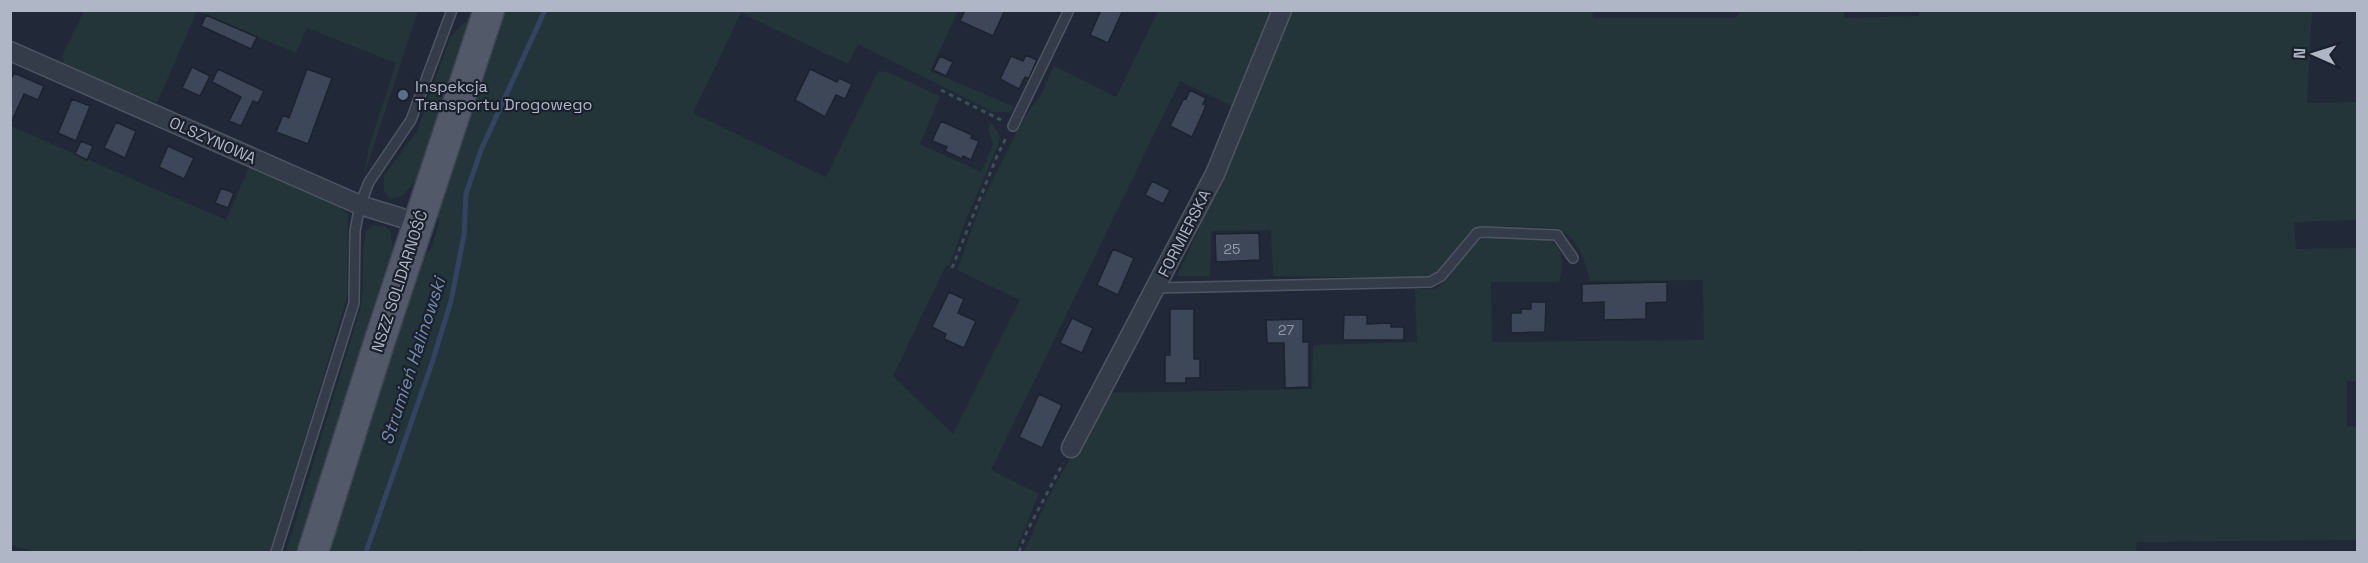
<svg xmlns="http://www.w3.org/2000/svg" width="2368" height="563" font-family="'Space Grotesk',sans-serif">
<rect width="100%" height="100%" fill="#212938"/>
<path fill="#233539" d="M1592 10 1593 18H1735L1741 11 1844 10V18L1919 16V10L2312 11 2307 103 2357 102V220L2294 222 2296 249 2357 248V381H2347V426L2357 427V540L2137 542 2136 552H1860L1861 548 1858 552H1024L1047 500 1106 393 1312 389 1313 345 1417 342 1415 289C1420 289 1428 290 1433 289 1451 284 1461 251 1478 241 1488 236 1534 239 1548 239 1564 248 1564 265 1559 282H1491L1492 342 1704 340 1703 280 1590 281C1584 259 1579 238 1556 228 1539 228 1489 223 1477 229 1455 241 1449 275 1423 278L1273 276 1271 230 1211 231 1210 276H1177L1198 231 1194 228 1290 11Z
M84 11H418L364 175 369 147 396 63 307 28 296 53 197 11 157 103 64 65 62 56Z
M471 11H476L417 184 414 183 402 196 390 199 384 191V176L417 131 450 38 463 23H466Z
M503 11H958L930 71 1015 107 1009 112H993L858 44 848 64 741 13 693 113 826 177 878 71 887 72 940 96 920 144 981 172 993 145 988 128 991 123C1000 132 1001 136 997 148L966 219 949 266 946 265 893 376 953 434 1020 300 957 270 982 201 1022 121 1040 96 1054 66 1116 97 1158 11H1277L1236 108 1180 81 991 470 1039 494 1015 552H323L420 259 431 249 439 224 436 210Z
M11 126 226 220 250 165 332 202 348 214 347 297 271 552H35L11 545Z
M372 225 386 227 391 232 393 252 349 390 301 552H286L360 310 363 289V249L366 231Z"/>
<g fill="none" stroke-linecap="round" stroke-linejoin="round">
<path stroke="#344460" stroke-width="5" d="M366 552 432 363 451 301 464 235 466 194 481 150 545 10"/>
</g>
<path fill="#3d4758" stroke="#1c232f" stroke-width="1.5" d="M965 10H1005L993 36 960 21Z
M1101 10H1123L1108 43 1090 35Z
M206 15 257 37 251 49 201 26Z
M1026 55 1037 60 1029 78 1025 77 1019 89 1000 79 1011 56 1023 61Z
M940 56 953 62 946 76 933 70Z
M192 67 210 76 200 96 182 88Z
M218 69 264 91 258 103 253 101 241 126 229 121 241 97 212 82Z
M307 69 332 78 308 144 276 132 283 115 289 118Z
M810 69 837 82 839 78 852 84 845 99 836 95 825 117 795 100Z
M14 73 44 86 38 100 24 94 10 125V81Z
M1190 90 1206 98 1203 104 1206 105 1203 113 1192 137 1170 126 1184 98 1186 99Z
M72 99 90 106 76 141 58 133Z
M941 121 972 135 971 138 979 141 971 160 963 156 962 159 945 151 947 147 932 141Z
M116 122 136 131 125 158 104 148Z
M81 141 93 146 87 160 75 154Z
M168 146 194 158 184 179 159 167Z
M1152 181 1170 190 1163 204 1145 195Z
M221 188 234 193 228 208 215 203Z
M1259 233 1260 260 1216 262 1215 234Z
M1113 249 1134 258 1118 295 1097 285Z
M1667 282V302L1646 303V319L1604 320V302L1582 303V284Z
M949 292 964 299 958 313 976 321 964 348 944 339 946 334 932 327Z
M1531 302H1546L1545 332 1511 333V313H1521V309H1531Z
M1170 309H1194V359H1200V378H1186V383H1165V355H1170Z
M1344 315H1367V324L1391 323V327H1404V340H1343Z
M1072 318 1093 328 1082 353 1060 343Z
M1303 319V342H1309V387L1285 388 1284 343H1267L1266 320Z
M1039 394 1062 405 1042 448 1019 437Z"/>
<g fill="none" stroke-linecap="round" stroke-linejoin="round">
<defs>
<path id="lane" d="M1013 126 1069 10
M1155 288 1430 282 1441 276 1477 233 1483 232 1557 235 1573 258
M276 552 354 303 355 231 360 205 369 182 411 120 452 10"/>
<path id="street" d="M10 51 360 205 418 223
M1071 448 1215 174 1282 10"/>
<path id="primary" d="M313 552 379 343 489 10"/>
</defs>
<use href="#lane" stroke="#4f5663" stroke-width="12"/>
<use href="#street" stroke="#4f5663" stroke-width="21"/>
<use href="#primary" stroke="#3e4552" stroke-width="33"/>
<path stroke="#3d5154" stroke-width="3" stroke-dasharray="4.5 4.5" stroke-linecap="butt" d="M941 90 1001 120
M952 268 997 156 1007 136
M1019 552 1027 531 1063 463"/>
<use href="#lane" stroke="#343c49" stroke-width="9"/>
<use href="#street" stroke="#343c49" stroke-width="18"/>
<use href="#primary" stroke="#525a69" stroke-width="30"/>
</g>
<circle fill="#5c6f8a" stroke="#1a212d" stroke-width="2" cx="403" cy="95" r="6"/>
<g text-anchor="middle" stroke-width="4.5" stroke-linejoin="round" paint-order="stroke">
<g font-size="14" fill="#929aaa">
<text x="1232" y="254">25</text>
<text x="1286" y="335">27</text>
</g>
<g font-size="16" fill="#afb6c5" stroke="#1a212d" text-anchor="start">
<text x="415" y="92">Inspekcja<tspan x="415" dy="18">Transportu Drogowego</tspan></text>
</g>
<g font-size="16" fill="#afb6c5" stroke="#1a212d">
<text transform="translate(213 140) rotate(24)" y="6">OLSZYNOWA</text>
<text transform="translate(1184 233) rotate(-63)" y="6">FORMIERSKA</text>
<text transform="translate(399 281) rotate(-72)" y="6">NSZZ SOLIDARNOŚĆ</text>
</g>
<g font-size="18" font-style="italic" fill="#768bae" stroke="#1a212d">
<text transform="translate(413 361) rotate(-72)" y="6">Strumień Halinowski</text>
</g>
</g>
<rect width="2368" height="563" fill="none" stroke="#afb6c5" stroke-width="24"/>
<g transform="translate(2314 54) rotate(273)" stroke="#1a212d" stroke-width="4.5" paint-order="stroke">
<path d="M0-4.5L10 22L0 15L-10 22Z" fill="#afb6c5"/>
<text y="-9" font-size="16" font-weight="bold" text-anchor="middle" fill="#afb6c5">N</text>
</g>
</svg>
